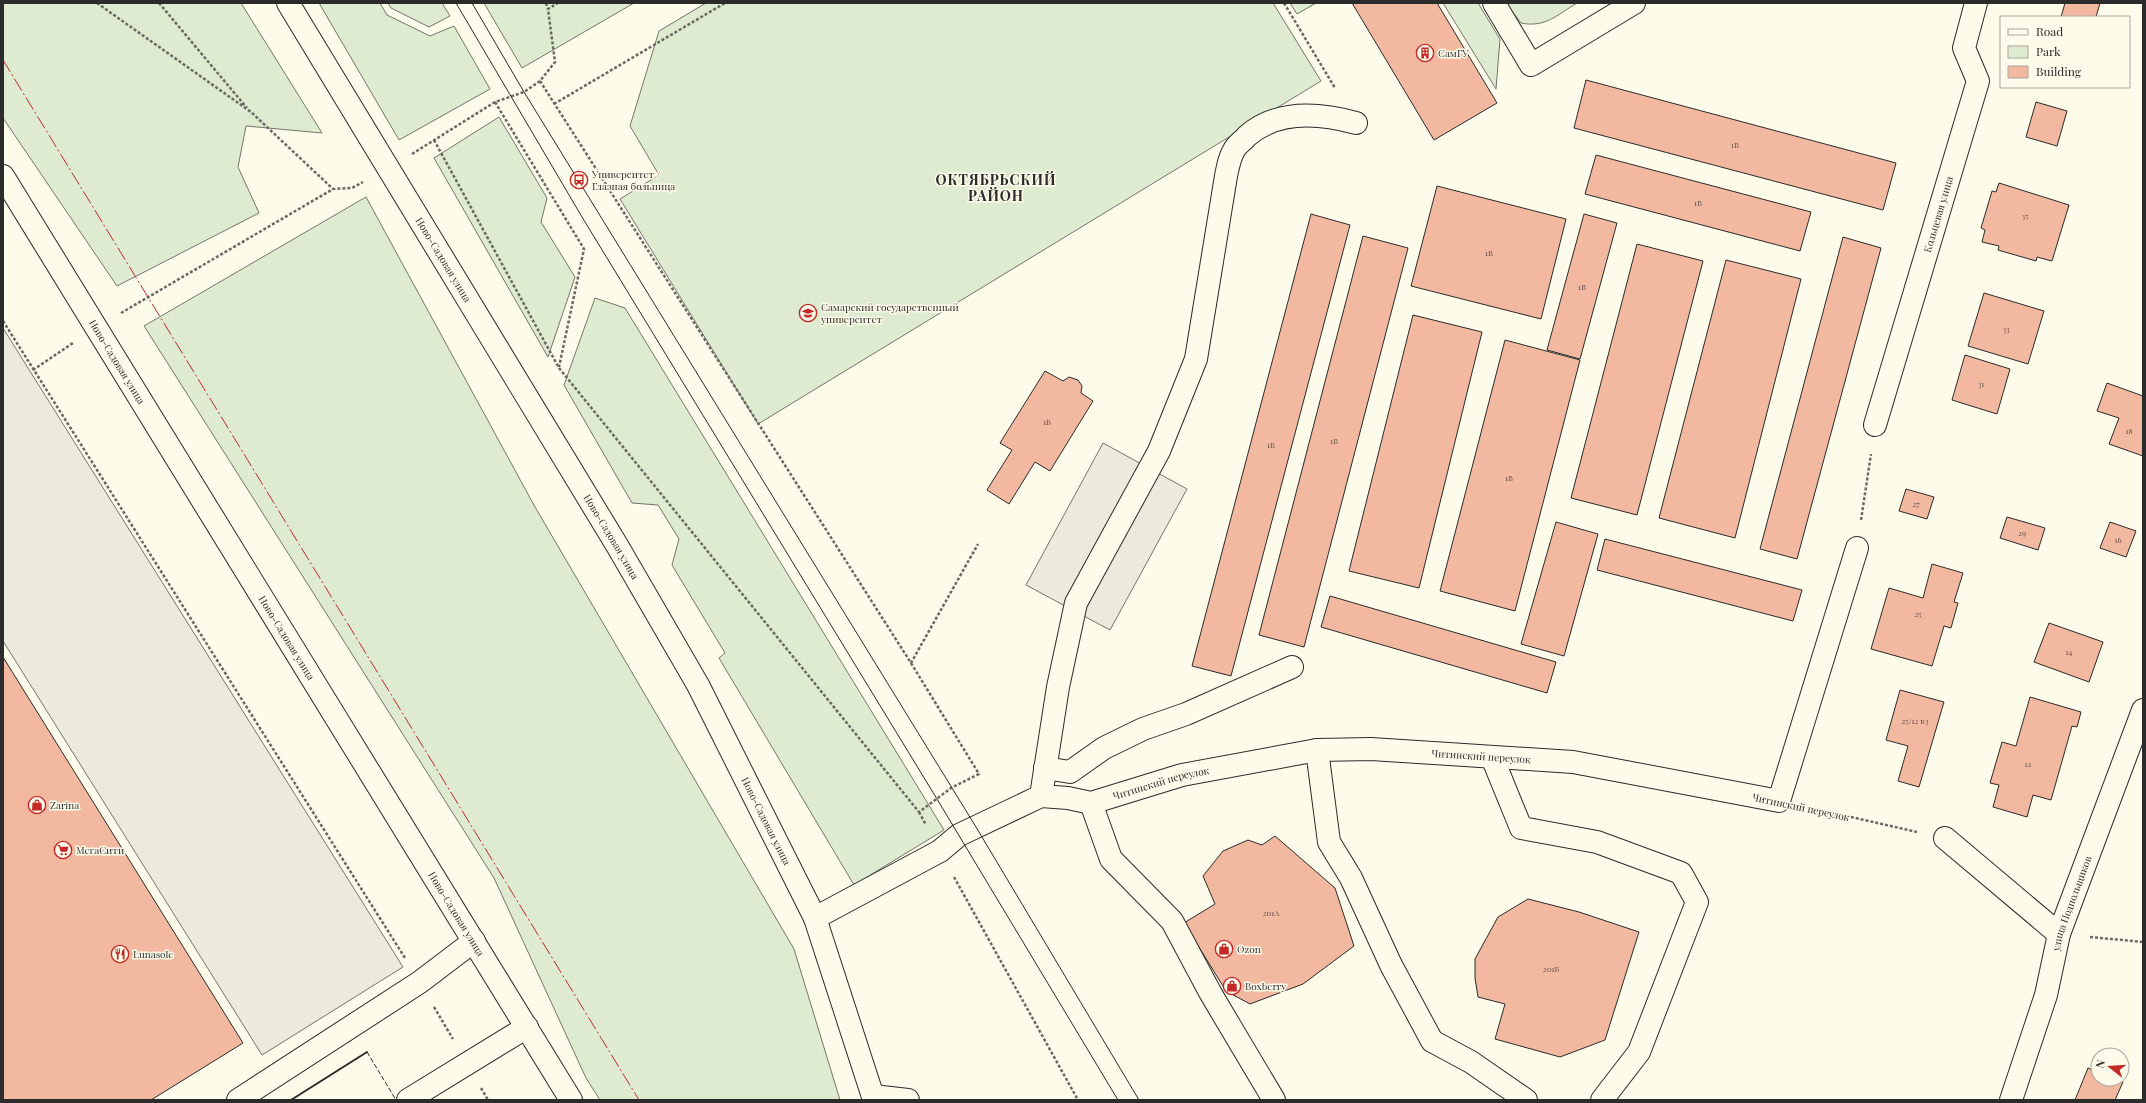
<svg xmlns="http://www.w3.org/2000/svg" width="2146" height="1103" font-family="'Playfair Display',serif">
<rect width="100%" height="100%" fill="#fdfbea"/>
<path fill="#deebd1" stroke="#74746e" d="M3 3H241L322 133 246 126 238 167 259 213 117 286 3 118Z
M319 3H380L387 15 430 36 454 26 490 89 399 140Z
M388 3H442L450 16 429 27 391 8Z
M484 3H634L522 68Z
M706 3H1273L1321 81 758 424 620 199 659 175 630 126 659 31Z
M1290 3H1316L1297 14Z
M1443 3H1478L1500 39 1496 89Z
M1506 3H1577C1557 15 1545 28 1521 23Z
M499 117 547 198 541 222 575 277 548 357 434 158Z
M366 197 535 507 794 949 840 1100H600L586 1078 494 878 144 326Z
M595 298 625 308 944 830 854 885 719 658 725 653 672 565 679 539 658 505 632 503 564 385Z"/>
<path fill="#eceadb" stroke="#74746e" d="M3 328 403 967 262 1055 3 641Z
M1103 443 1187 489 1110 630 1026 585Z"/>
<path fill="#f2b8a0" stroke="#2b2b2b" d="M1352 3H1437L1497 103 1434 140Z
M2065 3H2100L2096 17H2061Z
M1586 80 1896 163 1883 210 1574 128Z
M2036 102 2067 111 2057 146 2026 137Z
M1596 155 1811 212 1800 251 1585 194Z
M1999 183 2069 205 2052 261 2037 257 2036 261 1998 250 1999 246 1982 242 1985 230 1981 228 1992 191 1996 192Z
M1437 186 1566 219 1541 319 1411 286Z
M1311 214 1350 225 1231 676 1192 666Z
M1584 214 1617 223 1580 359 1547 350Z
M1363 236 1408 248 1304 647 1259 635Z
M1843 237 1881 248 1797 559 1760 549Z
M1637 244 1703 261 1637 515 1571 498Z
M1726 260 1801 279 1735 538 1659 518Z
M1984 293 2044 311 2028 364 1968 346Z
M1413 315 1482 332 1419 588 1349 571Z
M1505 340 1580 360 1515 611 1440 591Z
M1965 355 2010 369 1997 414 1952 400Z
M1045 371 1063 381 1069 377 1078 380 1082 386 1081 393 1093 401 1050 471 1035 462 1009 504 987 490 1012 450 1000 443Z
M2107 383 2143 396V456L2109 444 2119 418 2097 411Z
M1906 489 1934 497 1927 519 1899 511Z
M2007 517 2045 528 2038 550 2000 538Z
M1556 522 1598 534 1564 656 1521 644Z
M2110 522 2136 531 2126 557 2100 548Z
M1605 539 1802 590 1793 621 1597 570Z
M1932 564 1963 573 1954 602 1958 603 1951 628 1944 626 1932 666 1871 649 1889 588 1923 598Z
M1330 596 1556 662 1547 693 1321 627Z
M2049 623 2103 642 2089 682 2034 662Z
M3 657 243 1043 151 1100H3Z
M1900 690 1944 702 1919 787 1898 781 1908 746 1886 740Z
M2030 697 2081 712 2077 727 2072 726 2051 800 2033 795 2027 817 1993 807 1999 785 1990 783 2002 742 2016 746Z
M1275 836 1335 888 1354 946 1303 984 1250 1004 1226 991 1184 923 1215 904 1203 876 1223 851 1248 840 1262 845Z
M1528 899 1579 912 1639 932 1605 1040 1560 1057 1495 1039 1505 1004 1478 997 1475 978V959L1498 917Z
M2088 1068 2098 1072V1079H2116L2123 1082 2115 1100H2075Z"/>
<g fill="none" stroke-linecap="round" stroke-linejoin="round">
<defs>
<g id="minor">
<path d="M1494 3 1531 65 1634 3"/>
<path id="s1" d="M1875 425 1978 81 1964 48 1976 3"/>
<path d="M1317 750 1329 842 1351 878 1391 965 1432 1041 1471 1062 1526 1100"/>
<path d="M1492 757 1521 828 1597 842 1681 873 1697 902 1639 1052 1602 1100"/>
<path d="M1045 768 1070 772 1104 748 1143 729 1186 714 1292 667"/>
<path d="M1041 796 1058 687 1076 603 1159 451 1196 359 1226 176C1228 166 1230 155 1236 147 1239 143 1244 140 1247 136 1278 109 1320 113 1356 123"/>
<path d="M1091 803 1111 859 1172 921 1211 994 1274 1100"/>
<path d="M1945 838 2059 934"/>
<path id="s2" d="M815 918 940 851 959 835 1041 796 1068 798 1091 803 1182 775 1317 750 1371 749 1573 762 1779 801 1857 548"/>
<path d="M873 1096 908 1100"/>
<path d="M238 1100 420 982 474 941"/>
<path d="M408 1100 527 1027"/>
<path id="s3" d="M2011 1100 2046 995 2059 934 2143 710"/>
</g>
<g id="major">
<path id="s4" d="M288 3 618 547 698 685 815 918 874 1100"/>
<path id="s5" d="M3 176 571 1100"/>
</g>
</defs>
<use href="#minor" stroke="#2b2b2b" stroke-width="24"/>
<use href="#major" stroke="#2b2b2b" stroke-width="24"/>
<path stroke="#6a6964" stroke-width="2.5" stroke-dasharray="3 2" stroke-linecap="butt" d="M97 3 251 112 333 189
M159 3 247 108
M546 3 548 9
M1284 3 1335 88
M540 81 911 663 978 544
M495 102 584 249 559 367
M554 104 725 3
M434 140 559 368 919 812 951 788 979 774 911 663
M412 154 495 102 524 92 540 81 555 62 548 9 558 3
M121 313 333 189 352 188 363 182
M3 321 405 958
M33 370 73 343
M1861 520 1871 454
M1807 807 1917 832
M919 812 926 825
M954 877 1078 1100
M2090 937 2143 942
M434 1007 453 1039
M481 1088 488 1100"/>
<use href="#minor" stroke="#fdfbea" stroke-width="22"/>
<use href="#major" stroke="#fdfbea" stroke-width="22"/>
<path stroke="#2b2b2b" stroke-width="1" d="M456 3 582 217 937 799 1118 1100
M472 3 524 92 976 827 1139 1100"/>
<path stroke="#2b2b2b" stroke-width="1" stroke-dasharray="5 2" stroke-linecap="butt" d="M367 1052 396 1100"/>
<path stroke="#2b2b2b" stroke-width="2" d="M291 1100 367 1052"/>
<path stroke="#c62828" stroke-width="1" stroke-dasharray="14 3 2 3" stroke-linecap="butt" d="M3 60 639 1100"/>
</g>
<defs>
<symbol id="building-ring" viewBox="-11 -11 22 22"><circle r="9.5" fill="#fdfbea" stroke="#c62828" stroke-width="1.5"/><path d="M-4-6H4V6H1V3H-1V6H-4ZM-2.5-4.3h1.7v1.8h-1.7ZM.8-4.3h1.7v1.8H.8ZM-2.5-1h1.7V.8h-1.7ZM.8-1h1.7V.8H.8Z" fill="#c62828"/></symbol>
<symbol id="bus-ring" viewBox="-11 -11 22 22"><circle r="9.5" fill="#fdfbea" stroke="#c62828" stroke-width="1.5"/><path d="M-5-6H5V4H4V6H2V4H-2V6H-4V4H-5ZM-3.5-4V0h7V-4ZM-3.5 1.2v1.5H-2V1.2ZM2 1.2v1.5H3.5V1.2Z" fill="#c62828"/></symbol>
<symbol id="university-ring" viewBox="-11 -11 22 22"><circle r="9.5" fill="#fdfbea" stroke="#c62828" stroke-width="1.5"/><path d="M0-5L7-2L0 1L-7-2ZM-4 1L0 2.5L4 1V4Q0 6-4 4Z" fill="#c62828"/></symbol>
<symbol id="shop-ring" viewBox="-11 -11 22 22"><circle r="9.5" fill="#fdfbea" stroke="#c62828" stroke-width="1.5"/><path d="M-5-2.5h2.3a2.7 3.5 0 0 1 5.4 0H5L5.5 6h-11ZM-1.5-2.5h3a1.5 2.3 0 0 0-3 0Z" fill="#c62828"/></symbol>
<symbol id="supermarket-ring" viewBox="-11 -11 22 22"><circle r="9.5" fill="#fdfbea" stroke="#c62828" stroke-width="1.5"/><path d="M-6-5.5h2.5l.6 2H6L4.5 2H-2.5L-4.4-4H-6ZM-1.5 3.2a1.3 1.3 0 1 0 .1 0ZM3 3.2a1.3 1.3 0 1 0 .1 0Z" fill="#c62828"/></symbol>
<symbol id="restaurant-ring" viewBox="-11 -11 22 22"><circle r="9.5" fill="#fdfbea" stroke="#c62828" stroke-width="1.5"/><path d="M-5-6h1v4h1v-4h1v4h1v-4h1v5L-1.5 .5V6h-2V.5L-5-1ZM5-6V6H3V1.5H1.5Q1.5-4 5-6Z" fill="#c62828"/></symbol>
</defs>
<g fill-rule="evenodd">
<use href="#building-ring" x="1415" y="43" width="20" height="20"/>
<use href="#bus-ring" x="569" y="170" width="20" height="20"/>
<use href="#university-ring" x="798" y="303" width="20" height="20"/>
<use href="#shop-ring" x="27" y="795" width="20" height="20"/>
<use href="#supermarket-ring" x="53" y="840" width="20" height="20"/>
<use href="#shop-ring" x="1214" y="939" width="20" height="20"/>
<use href="#restaurant-ring" x="110" y="944" width="20" height="20"/>
<use href="#shop-ring" x="1222" y="976" width="20" height="20"/>
</g>
<g text-anchor="middle" stroke-width="3" stroke-linejoin="round" paint-order="stroke">
<g font-size="8" fill="#5d4e48">
<text x="1735" y="148">1В</text>
<text x="1698" y="206">1В</text>
<text x="2025" y="219">35</text>
<text x="1489" y="256">1В</text>
<text x="1582" y="290">1В</text>
<text x="2006" y="332">33</text>
<text x="1981" y="387">31</text>
<text x="1047" y="425">1Б</text>
<text x="2129" y="434">18</text>
<text x="1334" y="444">1В</text>
<text x="1271" y="448">1В</text>
<text x="1509" y="481">1В</text>
<text x="1916" y="507">27</text>
<text x="2022" y="536">29</text>
<text x="2118" y="543">16</text>
<text x="1918" y="617">25</text>
<text x="2069" y="655">14</text>
<text x="1915" y="724">25/12 к3</text>
<text x="2028" y="767">12</text>
<text x="1271" y="916">201А</text>
<text x="1551" y="972">201Б</text>
</g>
<g font-size="10" fill="#2b2b2b" stroke="#fdfbea" text-anchor="start">
<text x="1438" y="57">СамГУ</text>
<text x="592" y="178">Университет /<tspan x="592" dy="12">Глазная больница</tspan></text>
<text x="821" y="311">Самарский государственный<tspan x="821" dy="12">университет</tspan></text>
<text x="50" y="809">Zarina</text>
<text x="76" y="854">МегаСити</text>
<text x="1237" y="953">Ozon</text>
<text x="133" y="958">Lunasole</text>
<text x="1245" y="990">Boxberry</text>
</g>
<g font-size="10" fill="#2b2b2b" stroke="#fdfbea">
<text dy="4" stroke="none"><textPath href="#s1" startOffset="220">Кольцевая улица</textPath></text>
<text dy="4" stroke="none"><textPath href="#s4" startOffset="300">Ново-Садовая улица</textPath></text>
<text dy="4" stroke="none"><textPath href="#s5" startOffset="218">Ново-Садовая улица</textPath></text>
<text dy="4" stroke="none"><textPath href="#s4" startOffset="624">Ново-Садовая улица</textPath></text>
<text dy="4" stroke="none"><textPath href="#s5" startOffset="542">Ново-Садовая улица</textPath></text>
<text dy="4" stroke="none"><textPath href="#s2" startOffset="705">Читинский переулок</textPath></text>
<text dy="4" stroke="none"><textPath href="#s2" startOffset="381">Читинский переулок</textPath></text>
<text transform="translate(1801 807) rotate(12)" y="4">Читинский переулок</text>
<text dy="4" stroke="none"><textPath href="#s4" startOffset="948">Ново-Садовая улица</textPath></text>
<text dy="4" stroke="none"><textPath href="#s3" startOffset="206">улица Подпольщиков</textPath></text>
<text dy="4" stroke="none"><textPath href="#s5" startOffset="866">Ново-Садовая улица</textPath></text>
</g>
<g font-size="14" font-weight="bold" letter-spacing="1" fill="#2b2b2b" stroke="#fdfbea">
<text x="996" y="185">ОКТЯБРЬСКИЙ<tspan x="996" dy="16">РАЙОН</tspan></text>
</g>
</g>
<rect width="2146" height="1103" fill="none" stroke="#2b2b2b" stroke-width="8"/>
<rect x="2000" y="16" width="130" height="72" fill="#fdfbea" stroke="#a9a89e"/>
<rect x="2008" y="29" width="20" height="6" fill="#fdfbea" stroke="#a9a89e"/>
<text x="2036" y="36" font-size="12" fill="#2b2b2b">Road</text>
<rect x="2008" y="46" width="20" height="12" fill="#deebd1" stroke="#a9a89e"/>
<text x="2036" y="56" font-size="12" fill="#2b2b2b">Park</text>
<rect x="2008" y="66" width="20" height="12" fill="#f2b8a0" stroke="#a9a89e"/>
<text x="2036" y="76" font-size="12" fill="#2b2b2b">Building</text>
<g transform="translate(2110 1067) rotate(287)"><circle r="19" fill="#fdfbea" stroke="#a9a89e"/>
<path d="M0-3L7 15L0 10L-7 15Z" fill="#c62828"/>
<text y="-6" font-size="11" font-weight="bold" text-anchor="middle" fill="#2b2b2b">N</text>
</g>
</svg>
